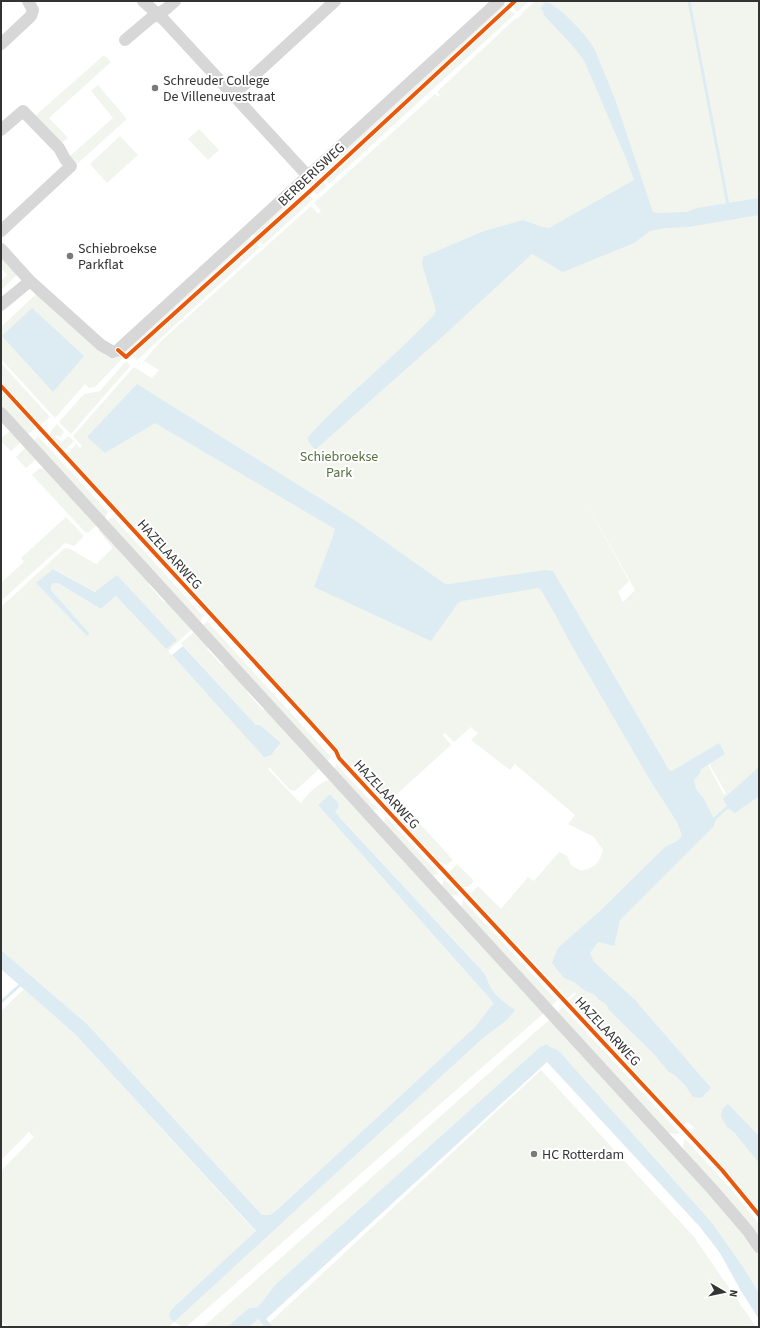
<svg xmlns="http://www.w3.org/2000/svg" width="760" height="1328" font-family="'Source Sans 3',sans-serif">
<rect width="100%" height="100%" fill="#fff"/>
<path fill="#f1f5ed" fill-rule="evenodd" d="M519 1H529L517 12 513 7Z
M535 1H759V1210L719 1162 691 1133 695 1129 688 1122 684 1125 569 1000 576 994 575 992 567 998 470 894 478 886 501 909 528 877 534 881 559 852 567 856 571 865 581 871C595 867 599 864 603 850L594 837 568 824 575 815 515 764 510 770 471 740 478 733 471 727 454 742 445 733 443 735 451 745 388 802H384L211 611 212 610 210 608 67 454 76 444 80 448 82 446 73 436 134 367 152 378 159 370 144 361 161 341 311 206 318 214 321 211 314 203 435 94 438 97 440 95 437 92 516 18 517 19 522 14V13ZM578 488 635 590 623 602 618 592 629 581ZM702 753 725 754 709 764 726 793 724 795Z
M504 4 506 6 321 176 319 173Z
M509 10 515 14 329 184 325 179Z
M104 55 111 62 49 118 68 138 59 145 36 119V115Z
M98 85 127 119 78 163 70 156 113 118 91 91Z
M199 129 219 150 208 160 188 139Z
M120 136 138 155 107 183 90 164Z
M317 175 327 186 317 195 307 184Z
M304 187 305 190 255 236 253 234Z
M309 194 313 199 263 245 258 239Z
M251 237 252 238 127 352 126 350Z
M254 242 260 247 137 360 132 355Z
M1 254 17 275 1 290V281L7 275 1 268Z
M37 293 105 355 112 357 119 355 123 358 95 387 89 388 85 384 55 418 1 359V327Z
M126 361 130 365V366L71 434 59 422 84 394 100 391Z
M1 363 50 417 41 425 1 382Z
M1 390 36 428 28 434 1 405Z
M57 424 64 432 60 437 57 435 55 437 62 442 68 436 74 441 64 451 50 435 51 431Z
M10 431 21 442 11 451 1 441V438Z
M38 436 108 512 105 518 34 441Z
M25 448H26L35 458V460L26 468 16 457Z
M44 468 97 525 88 533 85 532 32 475 39 469Z
M66 517 83 535V537L74 546 65 543 1 601V583L24 562 21 558Z
M110 518H114L203 616 200 622 107 521Z
M100 528 150 582 148 584 164 602 166 600 192 629 168 651 264 756C271 756 278 749 281 743L260 725H256L181 643 195 631 209 647 207 649 223 666 225 665 249 690 247 692 263 710 265 709 320 768 295 791 290 790 270 768 268 769 301 804C305 796 322 779 331 780L545 1012 186 1327H183L174 1322 169 1327H11L1 1322V1171L34 1137 29 1132 1 1160V1011L24 989 75 1034 256 1232 174 1307 298 1208 482 1039 507 1020 497 998 488 985 485 974 340 818 335 811 339 804 330 794 318 805 492 1001 493 1005 475 1027 278 1209 270 1215H262L88 1025 1 950V607L65 548 70 549 96 564 113 548 98 530ZM54 569 96 592 117 576 166 649 116 596 101 609 58 583H54L51 585V590L90 634 87 636 36 583Z
M207 621 331 757 328 761 203 625Z
M337 765 379 810H371L333 769Z
M400 802 453 860 448 864 443 865 393 813V808Z
M385 816 439 874 435 875H431L384 824Z
M457 864 474 881 468 887H463L449 872Z
M444 879 459 894C450 898 447 893 442 886Z
M463 900 557 1001 550 1007 461 907Z
M563 1007 680 1133 675 1134 667 1133 556 1013Z
M550 1019 668 1145 759 1253V1293L745 1270 558 1050 550 1047 547 1044 540 1047 276 1284 258 1307 249 1308 227 1327H203Z
M541 1070 694 1237 756 1327H249L258 1319 265 1327Z
M685 1139 730 1188 759 1224V1239L685 1152 683 1145Z"/>
<path fill="#ddebf3" d="M546 2C559 5 588 37 594 48L615 99 653 212 656 213 687 212 697 208 759 198V215L688 227 665 228 650 231 634 243 563 272 532 254 442 337 315 450 309 442 307 438C347 394 394 358 434 315L436 310 422 264 423 257 484 231 523 220 542 227 549 228 634 180 628 163 584 60 571 44 543 14 544 12 540 8Z
M32 308 84 356 53 392 2 336Z
M137 384 353 519 445 584H449L545 570 553 571 669 770 672 771 719 743 725 754 700 770 701 772 694 780 696 789 704 799 715 821 714 826 620 920 614 946 598 942 590 953 594 962 635 1000 711 1088 701 1098 693 1097 685 1085 676 1076 669 1072 654 1054 609 1010 606 1004 598 999 595 995 584 990 574 982 564 978 552 963 558 948 601 910 665 847C672 843 678 843 682 835L677 822 650 780 572 646 555 614 541 590 538 588 462 601 458 603 431 641 314 587 332 539 335 529 155 423 105 453 87 437Z
M53 569 95 592 117 575 177 640 166 649 116 596 101 609 58 583H54L51 585V590L90 634 87 636 36 583Z
M183 646 256 725H260L281 743 271 755 264 757 172 655Z
M759 767V796L735 813 729 809 723 799Z
M330 794 339 804 338 808 335 811 340 818 485 974C491 993 499 999 515 1010L507 1020 482 1039 174 1322 169 1317 170 1312 174 1307 256 1231 75 1034 1 969V950L88 1025 262 1215H270L278 1209 475 1027 493 1004 492 1001 318 805Z
M547 1044 550 1047 558 1050 712 1223 745 1270 759 1293V1319L741 1291 720 1253 700 1227 547 1062 266 1319 273 1327H265L258 1319 249 1327H227L249 1308 258 1307 276 1284 540 1047Z
M728 1104 759 1136V1163L734 1132 727 1127 722 1119 721 1115 723 1108Z"/>
<g fill="none" stroke-linecap="round" stroke-linejoin="round">
<path stroke="#ddebf3" stroke-width="3" d="M689 1 728 205
M711 822 731 804
M1 1002 20 985"/>
<path stroke="#d7d7d7" stroke-width="12" d="M143 1 164 20 308 176
M125 40 151 18 166 9 175 1
M1 44 31 16 33 10 28 1
M233 95 335 1
M1 130 23 111 59 148 65 159 71 166 1 231
M1 249 30 281 101 345 113 352 118 350 499 1
M1 305 30 281
M1 413 712 1189 748 1231 759 1247"/>
<defs>
<path id="cycleway" d="M118 350 126 357 310 191 515 1
M1 386 309 721 336 751 339 758 386 809 722 1170 759 1215"/>
</defs>
<use href="#cycleway" stroke="#fff" stroke-width="6"/>
<use href="#cycleway" stroke="#e8590c" stroke-width="4"/>
</g>
<g fill="#7a7a7a" stroke="#fff" stroke-width="1.5">
<circle cx="155" cy="88" r="4"/>
<circle cx="70" cy="256" r="4"/>
<circle cx="534" cy="1154" r="4"/>
</g>
<g text-anchor="middle" stroke-width="4" stroke-linejoin="round" paint-order="stroke">
<g font-size="14" fill="#333" stroke="#fff" text-anchor="start">
<text x="163" y="85">Schreuder College<tspan x="163" dy="16">De Villeneuvestraat</tspan></text>
<text x="78" y="253">Schiebroekse<tspan x="78" dy="16">Parkflat</tspan></text>
<text x="542" y="1159">HC Rotterdam</text>
</g>
<g font-size="14" fill="#333" stroke="#fff">
<text transform="translate(311 174) rotate(-43)" y="5">BERBERISWEG</text>
<text transform="translate(170 554) rotate(48)" y="5">HAZELAARWEG</text>
<text transform="translate(387 794) rotate(47)" y="5">HAZELAARWEG</text>
<text transform="translate(608 1031) rotate(47)" y="5">HAZELAARWEG</text>
</g>
<g font-size="14" fill="#56703f" stroke="#fff">
<text x="339" y="461">Schiebroekse<tspan x="339" dy="16">Park</tspan></text>
</g>
</g>
<rect width="760" height="1328" fill="none" stroke="#333333" stroke-width="4"/>
<g transform="translate(724 1292) rotate(99)" stroke="#ffffff" stroke-width="3" paint-order="stroke">
<path d="M0-3L7 15L0 10L-7 15Z" fill="#333333"/>
<text y="-6" font-size="11" font-weight="bold" text-anchor="middle" fill="#333333">N</text>
</g>
</svg>
